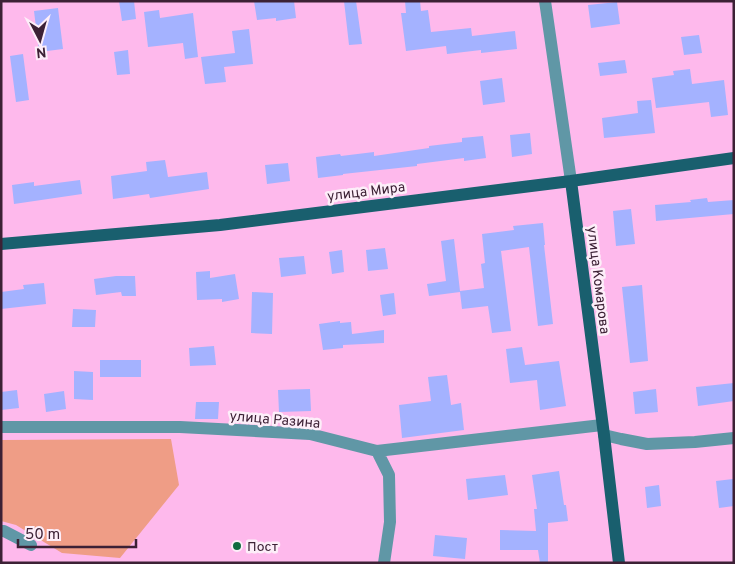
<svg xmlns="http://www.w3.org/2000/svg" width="735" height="564" font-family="Overpass,sans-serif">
<rect width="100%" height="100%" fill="#feb9ec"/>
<path fill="#ef9d86" d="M171 439 179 485 120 558 62 553 16 525 1 521V440Z"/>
<path fill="#a4b2ff" d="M119 1H134L136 19 122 21Z
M254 1H294L296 18 276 21V18L257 20Z
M344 1H356L362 44 349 45Z
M405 1H420L421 11 428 10 431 32 471 28 472 36 515 31 517 49 481 53V50L447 54 446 46 406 51 401 13H406Z
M617 2 620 24 591 28 588 5Z
M58 8 63 49 39 52 34 11Z
M159 10 160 18 193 13 198 57 185 59 183 43 148 47 144 12Z
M249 29 253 64 224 67 226 82 205 84 201 57 235 53 232 31Z
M699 35 702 53 684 55 681 37Z
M128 50 130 74 117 75 114 52Z
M23 54 29 100 16 102 10 56Z
M625 60 627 73 600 76 598 63Z
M690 69 692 84 724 80 728 115 711 117 709 102 656 108 652 78 674 75 673 71Z
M502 78 505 102 483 105 480 81Z
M651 100 655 133 604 138 602 118 638 113 637 101Z
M530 133 532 154 512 157 510 135Z
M483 136 486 158 464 161V158L417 164V166L343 174V175L318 178 316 157 340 154 341 156 374 152V156L429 148V146L462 142V138Z
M165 160 168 177 207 172 209 189 150 198 149 194 113 199 111 176 147 171 146 162Z
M288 163 290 181 267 184 265 165Z
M80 180 82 194 14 204 12 185 34 182V186Z
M707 198 708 202 734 200V214L656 221 655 205 691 202 690 200Z
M631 209 635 244 616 246 613 211Z
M543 223 545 245H544L553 324 538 326 529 247 501 251 511 331 492 333 488 306 462 309 460 292 429 296 427 284 446 281 441 241 454 239 460 291 484 288 481 264 485 263 482 234 514 230 513 226Z
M385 248 388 269 368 271 366 250Z
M342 250 344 272 332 274 329 252Z
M304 256 306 274 281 277 279 258Z
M210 271V278L235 274 239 299 222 302V299L197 300 196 272Z
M116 276H135L136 296H122L121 292 96 295 94 279Z
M44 283 46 304 1 309V292L24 289 23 285Z
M642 285 648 361 630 363 622 287Z
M252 292 273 293 272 334 251 333Z
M394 293 396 314 383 316 380 295Z
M73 309 96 310 95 327H72Z
M340 321V323L351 322 352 334 384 330V343L343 345V348L323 350 319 324Z
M214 346 216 365 190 366 189 348Z
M522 347 525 365 559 361 566 406 540 410 537 380 510 383 506 349Z
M100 360H141V377H100Z
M74 371 93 372V400L74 399Z
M447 375 451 405 461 403 464 430 402 438 399 405 431 401 428 377Z
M734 383V401L698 406 696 387Z
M310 389 311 411 279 412 278 390Z
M656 389 658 412 635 414 633 392Z
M17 390 19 408 1 410V392Z
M64 391 66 409 46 412 44 394Z
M196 402H219L218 419H195Z
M559 471 564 505H566L568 521 548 523V562L540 563 538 550H500V530L536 531 534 509H537L532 475Z
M505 475 508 495 468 500 466 479Z
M733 479 734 506 719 508 716 481Z
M659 485 661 506 647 508 645 487Z
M435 535 467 538 465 559 433 556Z"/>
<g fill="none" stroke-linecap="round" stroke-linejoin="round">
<path stroke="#6097a6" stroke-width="12" d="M545 1 571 181
M1 427H180L310 434 377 451 602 425
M604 435 621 439 647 444 695 442 734 438
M377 451 389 475 390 522 384 563
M1 531H4L31 545"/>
<path stroke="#195f6e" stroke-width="12" d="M571 181 604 435 619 563
M1 244 220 225 571 181 734 158"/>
</g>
<circle fill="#116c40" stroke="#fdeef9" stroke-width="2" cx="237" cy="546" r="5"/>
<g text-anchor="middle" stroke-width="5" stroke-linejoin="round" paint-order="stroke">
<g font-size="14" fill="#3c2135" stroke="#fdeef9">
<text transform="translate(366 191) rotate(-7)" y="5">улица Мира</text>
<text transform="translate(599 280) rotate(83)" y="5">улица Комарова</text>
<text transform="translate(275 419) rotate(5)" y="5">улица Разина</text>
</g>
<g font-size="14" fill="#3c2135" stroke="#fdeef9" text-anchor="start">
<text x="247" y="551">Пост</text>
</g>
</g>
<rect width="735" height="564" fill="none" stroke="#3c2135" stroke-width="5"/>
<g transform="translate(40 40) rotate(174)" stroke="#fdeef9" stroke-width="4" paint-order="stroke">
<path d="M0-4L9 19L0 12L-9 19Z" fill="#3c2135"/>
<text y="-8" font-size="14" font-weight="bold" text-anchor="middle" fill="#3c2135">N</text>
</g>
<path d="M18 539v8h118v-8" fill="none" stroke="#3c2135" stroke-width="2.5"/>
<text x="25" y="539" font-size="15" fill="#3c2135" stroke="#fdeef9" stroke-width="4" paint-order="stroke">50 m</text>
</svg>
